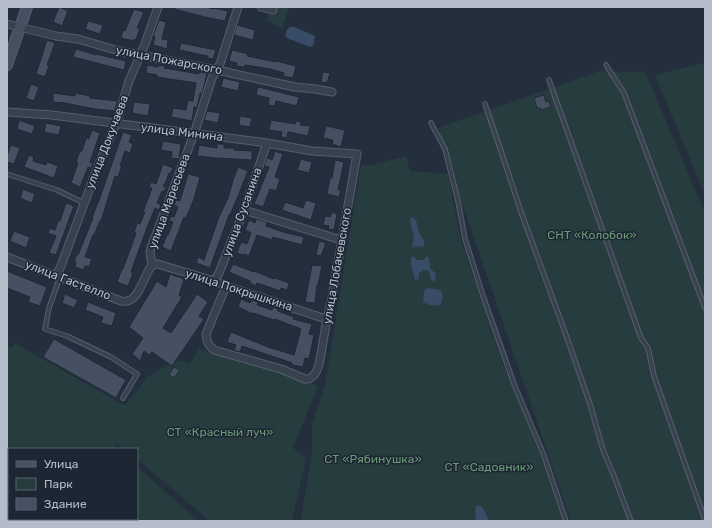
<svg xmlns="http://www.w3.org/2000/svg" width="712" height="528" font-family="Rubik,sans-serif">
<rect width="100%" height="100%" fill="#242f3e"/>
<path fill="#263c3f" d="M271 7H289L282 28 267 20Z
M705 63V195L655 75Z
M600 71 645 72 705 213V521H571L452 174 454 172 438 128Z
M406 156 410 171 448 174 461 240 500 356 540 454 563 521H301L312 451V425L325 385 361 165H372Z
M15 343 125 406 147 377 165 366 181 360 190 364 199 349 262 367 318 386 293 448 306 458 292 521H210L137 459V449H125L117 443 114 447 116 449H9V519H137V467L199 521H7V345L12 348Z"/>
<path fill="#394c67" d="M290 27H294L315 36 313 46 310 47 287 38 285 36 287 30Z
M412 217 416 220C417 223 417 227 418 230 420 237 426 238 424 246L415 247 412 248 414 237 411 225 410 218Z
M414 256 416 260H423L427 256 429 258 430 268 435 273 436 278 434 281H431L429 271 424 270 419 273V278L417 280H415L411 265V258Z
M427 288 441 290 443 297 441 304C436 307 428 305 423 302L424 291Z
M476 506H480L483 508 489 521H476L475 513Z"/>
<path fill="#455162" stroke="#1f2835" d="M59 7 68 11 62 26 53 22Z
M175 7H206L213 9V8L228 11 225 21 205 17 174 9Z
M134 9 144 12 137 28H140L136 40 134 39V41L121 38 123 30 125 31Z
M159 20 166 22 162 39 168 40 167 49 153 45 155 37 153 36Z
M88 21 103 25 100 34 85 29Z
M237 25 255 30 253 40 234 35Z
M47 40 55 43 47 65 49 66 45 77 36 74Z
M181 43 216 50 213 59 207 58 208 56 179 50Z
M76 49 96 55V54L126 61 124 70 73 57Z
M232 50 248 54 247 56 276 62V61L296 66 293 78 283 76 284 73 270 69 245 65V67L236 66 237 63 229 61Z
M147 65 158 67V65L165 66 164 68 199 74V72L207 73 202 94 200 93 197 108 194 107 192 121 171 117 173 108 186 110 188 100 193 101 196 83 157 77V75L146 73Z
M323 72 330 73 327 83 321 82Z
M223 78 240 82 238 91 221 87Z
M31 84 39 87 34 101 26 98Z
M258 87 299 97 297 106 276 101 275 106 268 105 269 98 256 95Z
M53 93 75 96V93L90 96V98L118 101 117 102 115 111 95 109 65 103 53 102Z
M544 95 546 102 549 101 551 107 541 110 540 108H537L534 98Z
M134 102 150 104 148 116 132 113Z
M207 111 220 113 218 123 204 120Z
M240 116 252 118 250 127 239 125Z
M19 120 35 126 32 134 17 129Z
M271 120 295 124 296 121 301 122 300 125 310 126 308 136 288 132 287 138 281 137 282 132 269 130Z
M46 123 61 126 59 135 44 132Z
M326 126 345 130 341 147 332 144 333 140 323 138Z
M92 130 100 133 90 162 93 163 91 168 88 167 80 187 71 183 78 163 76 162 80 151H82L86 138 89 139Z
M123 132 132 135 129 142 133 144 130 153 125 151 120 166H122L118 177 115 176 101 221H100L94 235H93L85 257 92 259 89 267 85 266 84 270 75 267 76 262H74L77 254 78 255 93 218H92L98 202V203Z
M163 141 181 144 179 159 171 158 172 152 161 150Z
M217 144H224V148H234V150L252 151V160L215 158 197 156 199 145 217 148Z
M11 145 20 148 14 164 7 162V156Z
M275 151 283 154 275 177 280 179 276 191 270 189 263 207 254 204 269 167 264 166 267 158 272 160Z
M29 155 34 157 33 161 46 165 47 162 58 166 54 178 24 167Z
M301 159 312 162 309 173 297 170Z
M335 160 344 162 338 190H341L339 197 327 194 330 178H332Z
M163 164 173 168 171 173H169L165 184H164L163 186 166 187 164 192 162 191 157 203 161 205 159 210 155 208 150 220 137 255 131 272 133 273 128 286 117 282 122 269H123L136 233H134L137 223 140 224 145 212H143L152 188 149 187 151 182 156 184Z
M238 167 248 171 236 201 230 215H229L210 268 196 263 198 257 204 260 219 217 228 198 233 180Z
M188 174 200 177 194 199 186 218 184 217 171 251 162 247 167 235H168L173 222 169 221 171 216 174 217 178 207 174 205 176 200 180 201Z
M23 189 35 194 32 203 20 198Z
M306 200 316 203 311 220 282 210 285 202 303 208Z
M66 203 74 206 56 255 49 253 56 236 48 233 50 228 55 230 58 221H60Z
M332 212 337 214 334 230 328 229 329 226 323 225 325 216 330 217Z
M256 219 267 222 266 226 283 232 304 237 302 245 273 237 272 240 257 235 249 256 244 254 243 255 237 253 241 242 247 244 251 233 245 230 249 220 255 223Z
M14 231 30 237 26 248 10 241Z
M319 241 326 243 321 256 316 255Z
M233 264 254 272V271L274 279 275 278 289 283 287 290 281 288 280 291 257 283 256 286 250 283V281L229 272Z
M312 265 322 266 318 285H317L315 303 305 302Z
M7 271 47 287 40 306 28 302 30 297 7 288Z
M170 274 184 279 179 295 182 297 163 328 171 333 197 294 208 302 199 316 204 319 172 366 152 352 149 355 144 351 140 361 136 357 132 354 143 338 129 327 157 281 166 287Z
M65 294 78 300 74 308 62 303Z
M241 299 250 303 252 300 258 302 257 305 272 310 273 307 278 309V311L294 317 293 319 312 324 309 334 314 335 309 359 305 358 303 367 292 365V363L242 346 240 352 234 350 236 345 227 342 231 332 268 347 294 355 301 329 275 319 274 320 253 313V314L238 307Z
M88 302 116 313 112 326 101 323 103 317 85 310Z
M54 339 126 380 116 398 43 357Z
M174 367 180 370 174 378 169 375Z"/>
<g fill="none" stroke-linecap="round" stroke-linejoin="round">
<defs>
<path id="service" d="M606 65 624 93 705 308
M549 80 641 338 648 348 654 376 705 520
M485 104 505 163 521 212 565 332 590 404 603 450 614 476 631 521
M431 123 445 149 458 201 465 239 483 296 514 384 543 453 566 521
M7 174 57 190 84 203
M60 277 49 308 45 329 67 336 111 357 137 374 123 398"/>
<path id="minor" d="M261 7 273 10
M7 24 56 36 78 39 119 51 140 55 217 70 295 87 315 89 332 92
M7 112 52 115 267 143 312 151 357 154 331 303C326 320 324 337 321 354 320 360 319 367 316 372 315 375 312 377 309 379H305L281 369 214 350C208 345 207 342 206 334L226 286
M244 210 341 240
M7 257 121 301C124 301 127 302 130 300 139 297 145 274 152 265L150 252 151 248 194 134 212 78 220 64 238 7
M152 265 158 264 161 265 214 281 226 286 326 319
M56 276 61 266 98 166 116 124 129 81 145 44 158 7
M214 281 219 273 244 210 267 143"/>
<path id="secondary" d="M7 65 27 7"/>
</defs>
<use href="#service" stroke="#565f6c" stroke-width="5.5"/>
<use href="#minor" stroke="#565f6c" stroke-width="9"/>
<use href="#secondary" stroke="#565f6c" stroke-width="12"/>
<use href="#service" stroke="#38414e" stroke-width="3.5"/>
<use href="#minor" stroke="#38414e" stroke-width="7"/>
<use href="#secondary" stroke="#465061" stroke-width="10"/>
</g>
<g text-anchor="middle" stroke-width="3" stroke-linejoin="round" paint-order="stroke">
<g font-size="12" fill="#b4bcc9" stroke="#1d2633">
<text transform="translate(169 60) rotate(11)" y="4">улица Пожарского</text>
<text transform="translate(182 132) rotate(7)" y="4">улица Минина</text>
<text transform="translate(107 142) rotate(-69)" y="4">улица Докучаева</text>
<text transform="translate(169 201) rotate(-70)" y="4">улица Маресьева</text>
<text transform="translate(242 212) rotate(-70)" y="4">улица Сусанина</text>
<text transform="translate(337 266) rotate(-80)" y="4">улица Лобачевского</text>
<text transform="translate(68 280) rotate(21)" y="4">улица Гастелло</text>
<text transform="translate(239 290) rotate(18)" y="4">улица Покрышкина</text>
</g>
<g font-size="12" fill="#6b9a76" stroke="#1d2633">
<text x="592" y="239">СНТ «Колобок»</text>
<text x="220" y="436">СТ «Красный луч»</text>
<text x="373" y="463">СТ «Рябинушка»</text>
<text x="489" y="471">СТ «Садовник»</text>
</g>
</g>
<rect width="712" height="528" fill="none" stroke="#b4bcc9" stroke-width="16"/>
<rect x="8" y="448" width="130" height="72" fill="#1d2633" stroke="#59626f"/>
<rect x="16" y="461" width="20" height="6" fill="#465061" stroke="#59626f"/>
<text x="44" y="468" font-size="12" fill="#b4bcc9">Улица</text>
<rect x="16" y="478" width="20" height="12" fill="#263c3f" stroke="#59626f"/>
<text x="44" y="488" font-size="12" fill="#b4bcc9">Парк</text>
<rect x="16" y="498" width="20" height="12" fill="#455162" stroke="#59626f"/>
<text x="44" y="508" font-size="12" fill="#b4bcc9">Здание</text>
</svg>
